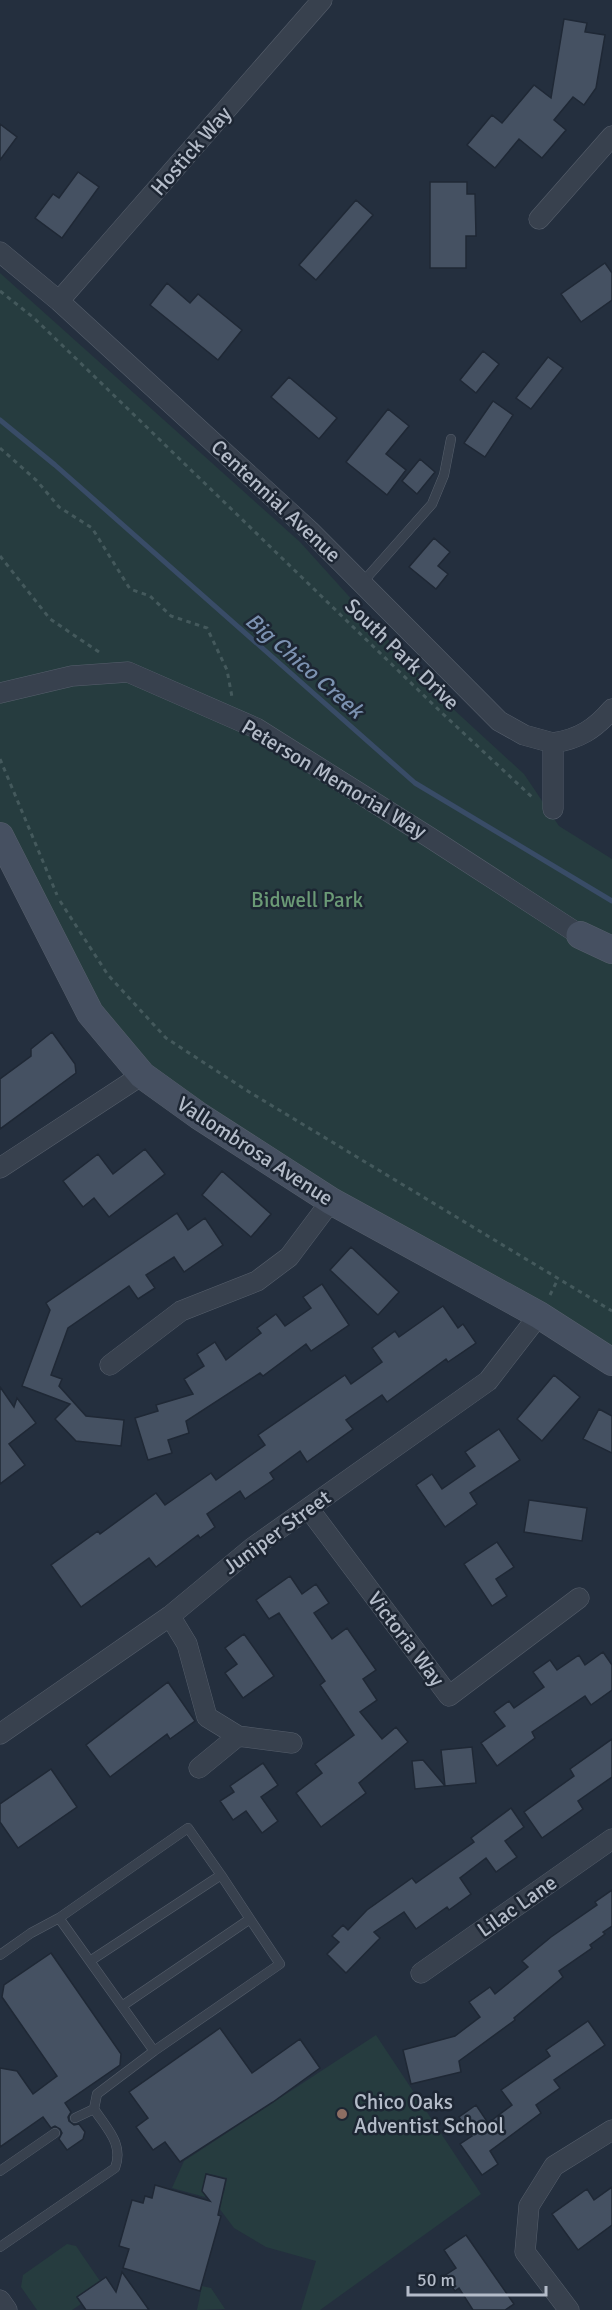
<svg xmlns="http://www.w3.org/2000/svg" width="612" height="2310" font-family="Signika,sans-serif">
<rect width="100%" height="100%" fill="#242f3e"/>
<path fill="#263c3f" d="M0 273 300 542 438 695 524 774 559 826 612 859V1362L142 1075 0 836Z
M376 2035 481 2194 320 2310H301L316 2261 266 2247 234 2228 219 2208V2192L224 2193 227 2178 206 2173 203 2188 207 2189 205 2197 172 2188 184 2161Z
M67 2244 76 2246 100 2281 76 2297 81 2304 72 2310H37L21 2287 23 2275Z
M202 2286 211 2288 225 2309 197 2310Z"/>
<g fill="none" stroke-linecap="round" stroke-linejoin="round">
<path stroke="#394c67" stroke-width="5" d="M0 420 55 465 415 783 612 901"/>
</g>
<path fill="#455162" stroke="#1f2835" stroke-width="1.5" d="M564 19 587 23 585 32 605 35 596 88 584 105 573 97 554 120 566 130 542 158 519 139 495 168 467 145 492 115 502 123 534 85 551 98Z
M0 124 17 137 0 160Z
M78 172 99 187 62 238 35 218 53 194 59 198Z
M430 182H467V194H475L476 236H466V268H430Z
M356 200 373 215 316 280 299 265Z
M605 263 612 273V300L581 322 561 294Z
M167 283 190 303 198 294 242 330 218 360 150 305Z
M483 351 499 364 476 393 460 380Z
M548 357 563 368 531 409 516 398Z
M289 377 337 418 319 439 271 397Z
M493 401 513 415 485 457 464 443Z
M388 409 409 426 386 454 406 470 387 495 346 462Z
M420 459 435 472 417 494 402 481Z
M434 538 450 552 438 566 448 574 436 589 409 567Z
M52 1032 75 1064 76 1073 0 1129V1079L31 1056V1049Z
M145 1149 165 1174 109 1217 94 1198 83 1207 63 1181 98 1154 113 1174Z
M222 1171 271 1214 251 1237 202 1195Z
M177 1213 188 1230 205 1218 223 1245 184 1272 174 1257 146 1275 155 1288 138 1299 129 1286 68 1328 51 1375 62 1379 59 1386 86 1416 124 1420 121 1446 76 1441 55 1419 70 1404 22 1386 50 1310 46 1303Z
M351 1247 399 1292 378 1315 330 1270Z
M322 1284 349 1325 311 1351 306 1344 263 1376 260 1373 186 1421 189 1433 168 1440 172 1453 148 1460 135 1418 158 1411 156 1405 193 1394 184 1379 204 1366 197 1354 215 1342 226 1360 261 1333 257 1328 276 1314 285 1326 311 1308 303 1297Z
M443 1306 458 1328 463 1324 476 1343 448 1362 446 1359 387 1402 382 1395 346 1420 353 1429 307 1462 300 1451 270 1473 274 1479 245 1499 240 1491 207 1514 215 1527 200 1538 198 1535 156 1567 149 1558 81 1607 51 1565 98 1531 100 1534 156 1493 165 1505 211 1473 216 1480 265 1445 258 1435 345 1375 351 1384 382 1362 372 1348 395 1331 399 1337Z
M554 1375 580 1397 542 1441 517 1419Z
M0 1387 14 1407 17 1398 36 1423 9 1444 25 1465 0 1484Z
M599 1409 612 1416V1453L583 1439Z
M499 1429 520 1460 470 1493 477 1504 445 1527 416 1485 432 1474 442 1489 475 1466 465 1452Z
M529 1500 587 1508 582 1541 524 1532Z
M497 1542 514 1567 496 1579 507 1596 492 1606 464 1564Z
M290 1576 302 1594 316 1584 329 1603 314 1613 332 1639 347 1628 376 1670 363 1679 377 1700 360 1712 382 1739 396 1727 408 1742 359 1783 366 1793 321 1827 296 1793 322 1773 315 1764 354 1735 320 1685 325 1681 279 1613 269 1619 256 1600Z
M244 1634 274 1676 243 1698 225 1673 237 1664 225 1648Z
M603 1652 612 1665V1690L591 1705 585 1696 532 1732 535 1738 497 1766 481 1743 505 1726 494 1712 509 1701 514 1708 544 1687 533 1672 550 1660 557 1670 579 1655 585 1665Z
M168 1682 195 1721 170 1739 167 1734 110 1777 86 1745Z
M612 1739V1777L578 1801 583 1809 542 1838 524 1812 574 1776 570 1769Z
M472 1747 476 1783 445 1786 441 1750Z
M423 1760 445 1786 415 1789 412 1761Z
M263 1763 278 1785 261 1797 278 1821 262 1833 246 1811 233 1820 220 1801 234 1792 230 1786Z
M51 1769 77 1807 18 1848 0 1822V1804Z
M511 1808 524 1827 505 1841 517 1857 496 1872 486 1858 460 1878 471 1894 449 1910 447 1907 416 1929 404 1912 374 1932 380 1938 346 1973 327 1954 339 1942 332 1936 343 1925 348 1930 367 1910 412 1878 416 1883 474 1842 471 1838Z
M612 1890V1926L603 1932 605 1934 590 1945 592 1948 559 1971 563 1977 514 2018 515 2020 459 2061 461 2072 411 2084 403 2050 455 2036 480 2017 469 2002 490 1987 495 1994 528 1967 522 1961 551 1937 597 1905 595 1902Z
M51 1953 121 2054 120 2065 65 2103 71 2112 68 2117 69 2121 74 2125 79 2124 85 2132 83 2139 67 2150 59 2139 62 2133 60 2129 55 2126 51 2128 43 2117 0 2147V2068L17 2071 33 2094 57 2076 2 1997 4 1985Z
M588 2021 605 2045 554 2080 560 2088 536 2105 541 2113 490 2151 498 2164 482 2175 460 2144 472 2136 459 2117 476 2105 488 2123 512 2105 501 2090 550 2056 546 2050Z
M220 2028 252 2073 300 2039 320 2068 273 2102 180 2162 165 2142 153 2150 136 2127 148 2118 129 2092Z
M206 2174 226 2179 218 2215 221 2216 200 2291 123 2268 129 2249 119 2246 132 2200 143 2203 145 2196 152 2198 155 2185 210 2201 202 2191Z
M612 2187V2225L578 2250 552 2214 587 2189 594 2200Z
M466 2235 514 2304 505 2310H473L459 2288 455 2291 444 2276 456 2268 444 2250Z
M122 2272 149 2310H86L77 2297 106 2277 116 2292Z"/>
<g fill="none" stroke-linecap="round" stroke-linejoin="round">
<defs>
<path id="lane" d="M362 583 432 504 444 475 451 439
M59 1918 188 1828 221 1875
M0 1955 31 1933 59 1918 154 2051 97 2094 94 2109C107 2129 124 2144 115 2168L0 2247
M90 1961 221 1875 250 1919
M122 2006 250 1919 280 1964 154 2051
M75 2118 94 2109
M0 2171 55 2133"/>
<path id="street" d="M539 219 612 136
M0 252 59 301 310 531 499 721 524 735 553 743
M59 301 322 0
M0 693 72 676 128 672 256 728 429 837 580 935
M553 809V743C579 739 595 729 612 709
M0 1168 142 1075
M110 1365 181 1311 257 1281 289 1257 331 1201
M309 1509 449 1696 579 1598
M170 1616 187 1644 207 1717 238 1736 292 1743
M0 1734 170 1616 252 1548 488 1381 539 1315
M199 1768 238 1736
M421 1973 612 1839
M0 2300 7 2310
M569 2310 525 2252 529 2206 554 2166 612 2130"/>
<path id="secondary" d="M0 836 90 1013 142 1075 199 1116 331 1201 539 1315 612 1362
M580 935 612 950"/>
</defs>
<use href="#lane" stroke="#565f6c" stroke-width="10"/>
<use href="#street" stroke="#565f6c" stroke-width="21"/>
<use href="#secondary" stroke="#565f6c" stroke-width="28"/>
<path stroke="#44595c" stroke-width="3" stroke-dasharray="4.5 4.5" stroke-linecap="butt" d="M0 291 34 318 442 713 533 798
M0 448 37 481 59 507 92 528 130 589 150 596 171 616 207 628 227 670 232 697
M0 556 50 619 102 654
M0 759 57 895
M60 901 108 975 166 1038 246 1090 612 1311
M550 1295 558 1279"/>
<use href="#lane" stroke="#38414e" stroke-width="9"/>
<use href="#street" stroke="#38414e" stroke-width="20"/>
<use href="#secondary" stroke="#465061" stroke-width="27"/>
</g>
<circle fill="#8d6e63" stroke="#1d2633" stroke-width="2" cx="342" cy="2114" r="6"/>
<g text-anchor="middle" stroke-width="5" stroke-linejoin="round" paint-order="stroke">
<g font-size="21" fill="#b4bcc9" stroke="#1d2633">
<text transform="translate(191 151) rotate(-49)" y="7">Hostick Way</text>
<text transform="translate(276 501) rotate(43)" y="7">Centennial Avenue</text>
<text transform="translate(402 654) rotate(44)" y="7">South Park Drive</text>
<text transform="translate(334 779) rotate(31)" y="7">Peterson Memorial Way</text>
<text transform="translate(255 1151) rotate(33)" y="7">Vallombrosa Avenue</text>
<text transform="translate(277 1532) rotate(-36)" y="7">Juniper Street</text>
<text transform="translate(406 1639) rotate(53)" y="7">Victoria Way</text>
<text transform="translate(517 1906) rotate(-35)" y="7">Lilac Lane</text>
</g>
<g font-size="21" fill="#6b9a76" stroke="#1d2633">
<text x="307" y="907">Bidwell Park</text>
</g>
<g font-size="21" fill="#b4bcc9" stroke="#1d2633" text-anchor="start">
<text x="354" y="2109">Chico Oaks<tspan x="354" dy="24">Adventist School</tspan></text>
</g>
<g font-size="22" font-style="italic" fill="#7c92b1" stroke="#1d2633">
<text transform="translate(305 665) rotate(41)" y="8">Big Chico Creek</text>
</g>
</g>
<path d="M408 2286v9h138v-9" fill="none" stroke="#b4bcc9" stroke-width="3"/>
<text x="417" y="2286" font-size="18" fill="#b4bcc9" stroke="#1d2633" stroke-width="4.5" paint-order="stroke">50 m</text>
</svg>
